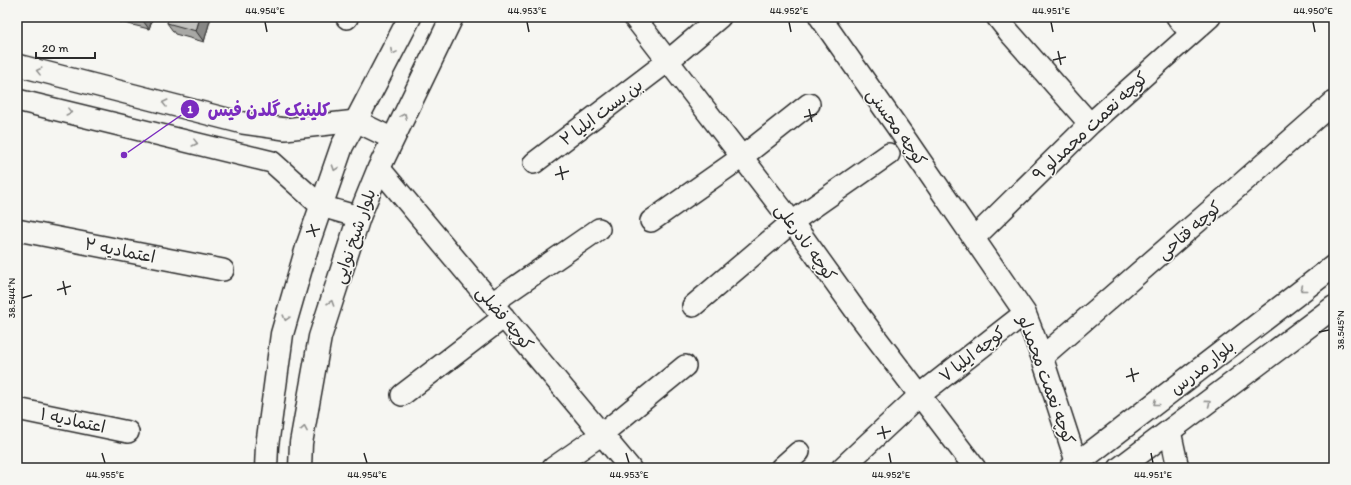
<svg xmlns="http://www.w3.org/2000/svg" width="1351" height="485" font-family="Itim,'Playpen Sans Arabic',sans-serif">
<rect width="100%" height="100%" fill="#f6f6f2"/>
<filter id="ink" filterUnits="userSpaceOnUse"><feTurbulence type="fractalNoise" baseFrequency=".025" numOctaves="2"/><feDisplacementMap in="SourceGraphic" scale="8" xChannelSelector="R" yChannelSelector="G"/><feConvolveMatrix kernelMatrix="1 2 1 2 8 2 1 2 1" color-interpolation-filters="sRGB"/></filter>
<g filter="url(#ink)">
<g fill="none" stroke-linecap="round" stroke-linejoin="round">
<defs>
<path id="minor" d="M634 17 792 222 858 314 975 468
M820 17 902 134 1025 313 1042 357 1077 464
M997 17 1009 32 1090 124
M1177 17 1190 33
M347 18V17
M17 65 243 123 285 129 356 121 393 139
M17 100 272 162 321 206 359 217
M534 163 668 61 720 17
M379 168 630 468
M651 221 742 157 809 104
M17 230 223 270
M974 238 1090 124 1210 17
M492 303 599 229
M693 306 792 222 889 154
M1042 357 1241 184 1334 102
M402 395 504 317
M17 409 128 432
M1170 431 1178 468
M553 468 602 434 685 366
M781 468 799 452
M842 468 920 395 1025 313"/>
<path id="major" d="M266 468 267 446 282 334 308 244 342 146 356 121 410 17
M300 468 301 443 320 337 359 217 379 168 452 17
M1071 468 1334 266
M1120 468 1334 307"/>
</defs>
<use href="#minor" stroke="#2b2b2b" stroke-width="24"/>
<use href="#major" stroke="#2b2b2b" stroke-width="25"/>
<use href="#minor" stroke="#f6f6f2" stroke-width="21"/>
<use href="#major" stroke="#f6f6f2" stroke-width="22"/>
</g>
<path fill="#a8a8a5" stroke="#2b2b2b" d="M117 17H153L149 29 120 22Z
M169 17H211L204 42 175 34 167 23Z"/>
<path fill="#888886" stroke="#2b2b2b" d="M142 17H153L149 29 141 18Z
M200 17H211L204 42 196 31Z"/>
<path fill="#c3c3c0" stroke="#2b2b2b" d="M169 17H200L196 31 167 23Z"/>
<defs><path id="oneway-chevron" d="M-2-3.5L2.5 0L-2 3.5" fill="none" stroke-width="1.6" stroke-linecap="round" stroke-linejoin="round"/></defs>
<g stroke="#90908e">
<use href="#oneway-chevron" transform="translate(393 52) rotate(118)"/>
<use href="#oneway-chevron" transform="translate(39 71) rotate(-166)"/>
<use href="#oneway-chevron" transform="translate(165 103) rotate(-166)"/>
<use href="#oneway-chevron" transform="translate(69 112) rotate(14)"/>
<use href="#oneway-chevron" transform="translate(404 116) rotate(-64)"/>
<use href="#oneway-chevron" transform="translate(195 143) rotate(14)"/>
<use href="#oneway-chevron" transform="translate(335 168) rotate(109)"/>
<use href="#oneway-chevron" transform="translate(1303 289) rotate(142)"/>
<use href="#oneway-chevron" transform="translate(331 303) rotate(-71)"/>
<use href="#oneway-chevron" transform="translate(286 318) rotate(106)"/>
<use href="#oneway-chevron" transform="translate(1156 403) rotate(142)"/>
<use href="#oneway-chevron" transform="translate(1208 403) rotate(-37)"/>
<use href="#oneway-chevron" transform="translate(304 429) rotate(-80)"/>
</g>
</g>
<path fill="none" stroke="#2b2b2b" stroke-width="1.5" d="M265 22 267 32M527 22 529 32M789 22 791 32M1051 22 1053 32M1313 22 1315 32M1058 51 1061 65M1053 60 1066 57M809 109 812 122M804 117 817 114M560 166 563 180M555 175 569 171M311 224 315 237M306 232 320 229M63 281 66 295M57 290 71 286M22 298 32 295M1319 332 1329 330M1131 368 1134 382M1126 377 1139 373M882 426 885 439M877 434 891 431M102 453 105 463M364 453 367 463M626 453 629 463M889 453 891 463M1151 453 1153 463"/>
<g text-anchor="middle" stroke-width="3" stroke-linejoin="round" paint-order="stroke">
<g font-size="17" fill="#2b2b2b" stroke="#f6f6f2">
<text transform="translate(601 112) rotate(-37)" y="6">بن بست ایلیا ۲</text>
<text transform="translate(1090 126) rotate(-43)" y="6">کوچه نعمت محمدلو ۹</text>
<text transform="translate(897 127) rotate(55)" y="6">کوچه محسنی</text>
<text transform="translate(1189 230) rotate(-41)" y="6">کوچه فتاحی</text>
<text transform="translate(354 236) rotate(-71)" y="6">بلوار شیخ نوایی</text>
<text transform="translate(806 242) rotate(54)" y="6">کوچه نادرعلی</text>
<text transform="translate(120 250) rotate(11)" y="6">اعتمادیه ۲</text>
<text transform="translate(505 318) rotate(50)" y="6">کوچه فضلی</text>
<text transform="translate(972 354) rotate(-38)" y="6">۷ کوچه ایلیا</text>
<text transform="translate(1202 367) rotate(-38)" y="6">بلوار مدرس</text>
<text transform="translate(1047 380) rotate(70)" y="6">کوچه نعمت محمدلو</text>
<text transform="translate(73 420) rotate(12)" y="6">اعتمادیه ۱</text>
</g>
</g>
<path fill="none" stroke="#7b2cbf" stroke-width="1.5" d="M124 155L190 109"/>
<g fill="#7b2cbf" stroke="#f6f6f2" stroke-width="1.5">
<circle cx="124" cy="155" r="4"/>
<circle cx="190" cy="109" r="10"/>
</g>
<g font-size="12" text-anchor="middle" font-weight="bold" fill="#fff">
<text x="190" y="113">1</text>
</g>
<g font-size="18" text-anchor="middle" font-weight="bold" fill="#7b2cbf" stroke="#f6f6f2" stroke-width="3" stroke-linejoin="round" paint-order="stroke">
<text x="269" y="116">کلینیک گلدن فیس</text>
</g>
<rect width="1351" height="485" fill="none" stroke="#f6f6f2" stroke-width="44"/>
<path d="M36 52v6h59v-6" fill="none" stroke="#2b2b2b" stroke-width="2"/>
<text x="42" y="52" font-size="12" fill="#2b2b2b" stroke="#f6f6f2" stroke-width="3" paint-order="stroke">20 m</text>
<rect x="22" y="22" width="1307" height="441" fill="none" stroke="#2b2b2b" stroke-width="1.5"/>
<g font-size="10" text-anchor="middle" fill="#2b2b2b">
<text x="265" y="14">44.954°E</text>
<text x="527" y="14">44.953°E</text>
<text x="789" y="14">44.952°E</text>
<text x="1051" y="14">44.951°E</text>
<text x="1313" y="14">44.950°E</text>
<text transform="translate(11 298) rotate(-90)" y="4">38.544°N</text>
<text transform="translate(1340 330) rotate(-90)" y="4">38.545°N</text>
<text x="105" y="478">44.955°E</text>
<text x="367" y="478">44.954°E</text>
<text x="629" y="478">44.953°E</text>
<text x="891" y="478">44.952°E</text>
<text x="1153" y="478">44.951°E</text>
</g>
</svg>
